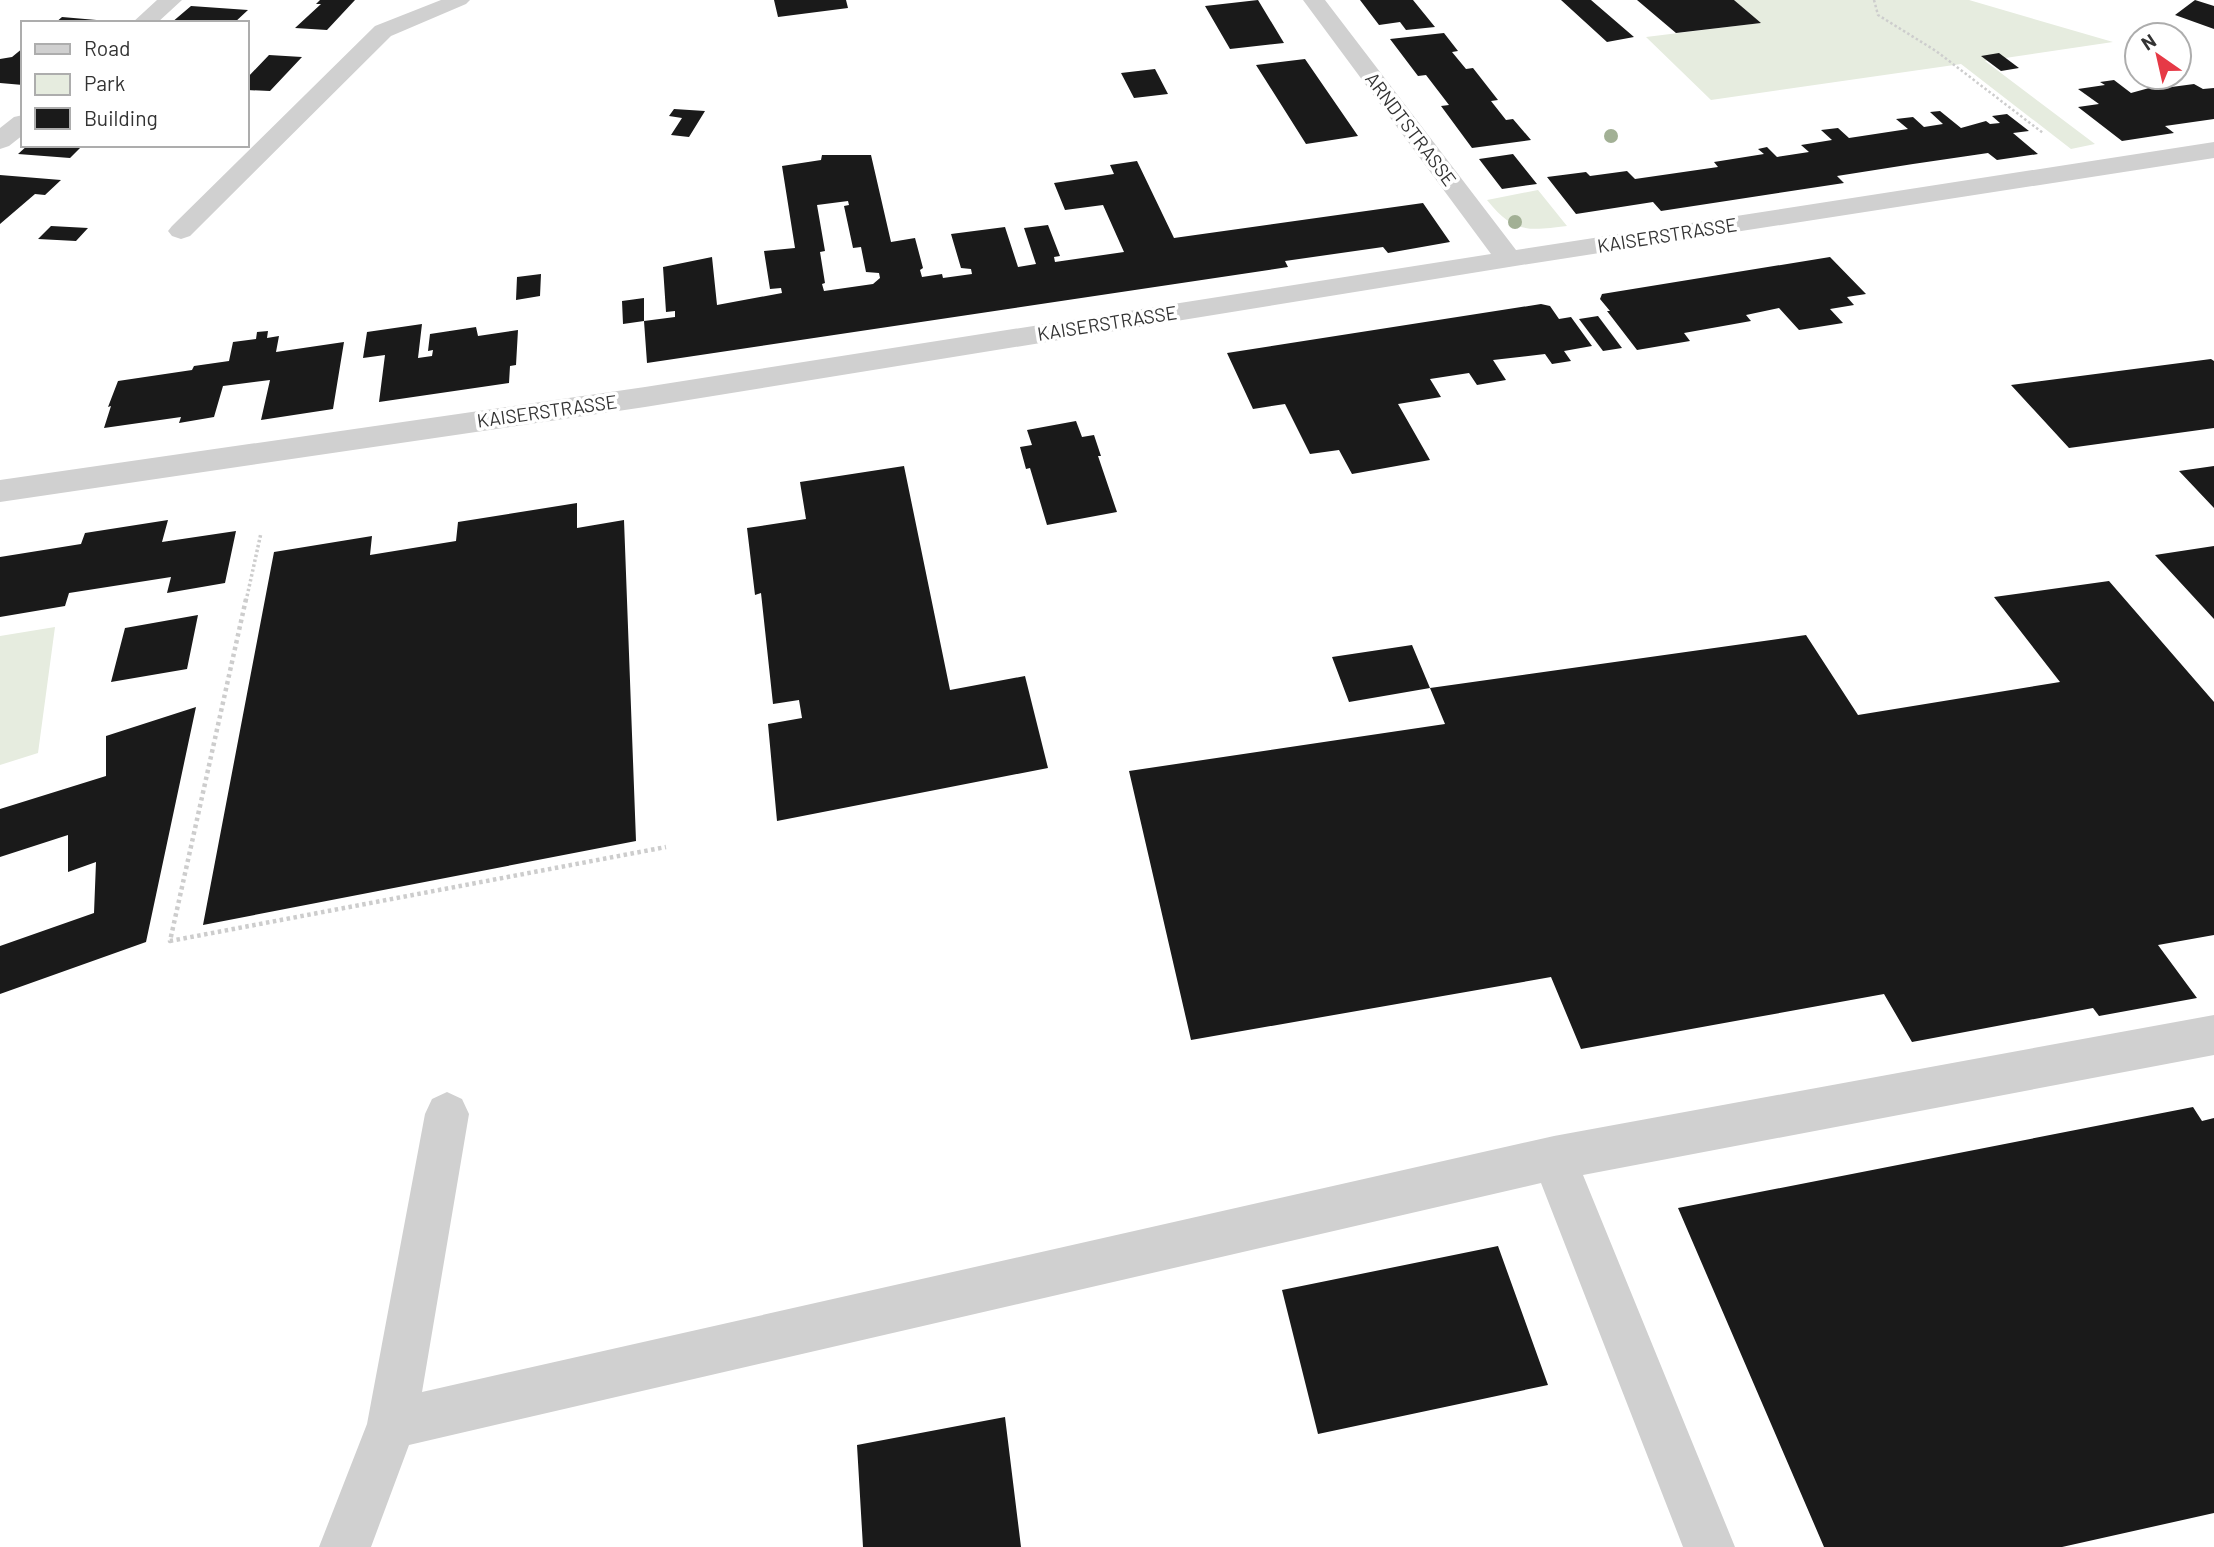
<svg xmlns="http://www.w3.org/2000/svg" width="2214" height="1547" font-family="Barlow,sans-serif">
<rect width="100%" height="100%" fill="#fff"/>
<path fill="#e6ecdf" d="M1734 0H1969L2113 42 1985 61 2095 144 2071 149 1961 64 1711 100 1646 37 1760 23Z
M1538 190 1567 226C1528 231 1513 233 1487 200Z
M55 627 38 753 0 765V636Z"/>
<path fill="#1a1a1a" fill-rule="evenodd" d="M320 0H355L327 30 295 28 321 4H316Z
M774 0H846L848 8 778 17Z
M1258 0 1284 43 1230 49 1205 6Z
M1360 0H1413L1435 27 1406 30 1400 22 1379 25Z
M1561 0H1591L1634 37 1607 42Z
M1637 0H1734L1761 23 1676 33Z
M2195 0 2214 6V29L2175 15Z
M191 6 248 10 234 23H171Z
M62 17 108 21V23H55Z
M1444 33 1458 51 1452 52 1466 69 1473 68 1498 100 1491 101 1506 120 1513 119 1531 140 1472 148 1441 106 1449 105 1426 75 1418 76 1390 39Z
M23 48V85L0 83V59L12 57Z
M1999 53 2019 68 2001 71 1981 56Z
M269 55 302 57 270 91 247 90V78Z
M1305 59 1358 136 1306 144 1256 65Z
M1155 69 1168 94 1134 98 1121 73Z
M2114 80 2131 93 2160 85 2164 88 2194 84 2203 89 2214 88V119L2165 126 2174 133 2122 141 2078 107 2099 104 2078 89 2105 85 2100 82Z
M674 109 705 111 689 137 671 135 682 118 669 116Z
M1940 111 1961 128 1986 121 1990 124 2000 123 1992 116 2007 114 2029 131 2013 133 2038 154 1997 160 1988 153 1913 164 1837 176 1844 183 1661 211 1653 202 1576 214 1547 177 1586 172 1590 176 1627 171 1635 179 1718 167 1714 162 1764 154 1758 149 1767 147 1777 157 1809 152 1801 145 1832 140 1821 130 1838 128 1849 138 1908 129 1896 119 1913 117 1924 127 1943 124 1930 112Z
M28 145H83L70 158 18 154Z
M1513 154 1537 184 1502 189 1479 159Z
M822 155H871L891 242 915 238 923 268 920 270 922 277 942 274 943 278 972 274 971 269 961 268 951 234 1005 227 1018 267 1036 264 1024 228 1048 225 1060 256 1054 257 1055 262 1124 252 1103 205 1065 210 1054 183 1114 174 1110 165 1137 161 1174 238 1423 203 1450 242 1388 253 1383 247 1285 261 1288 267 647 363 644 321 675 317V311L666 312 663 267 712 257 717 305 782 293 781 288 770 289 764 251 795 248 782 166 821 160ZM848 201 849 205 844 206 853 248 861 247 866 272 879 273 880 278 873 284 824 291 822 284 825 283 820 252 825 251 817 205Z
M0 175 61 180 45 195 35 194 0 224Z
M51 226 88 228 76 241 38 239Z
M1830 257 1866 294 1847 297 1854 305 1830 309 1843 323 1799 330 1779 308 1746 315 1751 321 1684 333 1690 341 1637 350 1607 311H1610L1600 299 1602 294Z
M541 274 540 296 516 300 517 277Z
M644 298V321L623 324 622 301Z
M1541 304 1550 306 1559 319 1571 317 1592 346 1564 351 1571 361 1552 364 1545 354 1493 360 1506 380 1477 385 1469 373 1430 379 1441 397 1398 404 1430 460 1352 474 1339 450 1310 454 1285 404 1253 409 1227 353Z
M1598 316 1622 348 1603 351 1579 319Z
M422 324 418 358 432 356 433 350 428 351 430 334 476 327 478 336 518 330 516 365 510 366 509 383 379 402 385 355 363 358 367 332Z
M268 331 267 338 279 336 276 352 344 342 333 409 261 420 270 380 223 386 214 417 179 423 181 417 104 428 111 406 108 407 118 381 192 370 194 366 229 361 233 342 256 339 257 332Z
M2211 359 2214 361V428L2069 448 2011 385Z
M1076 421 1082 437 1094 435 1101 456H1098L1117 512 1047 525 1030 468 1026 469 1020 447 1032 445 1027 430Z
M904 466 950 690 1025 676 1048 768 777 821 768 724 802 718 799 700 773 704 761 593 755 595 747 528 806 519 800 482Z
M2214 466V508L2179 471Z
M577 503V528L624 520 636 841 203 925 274 552 372 536 370 555 456 541 458 522Z
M168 520 162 542 236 531 225 583 167 593 171 577 69 593 65 606 0 617V557L81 544 85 533Z
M2214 546V619L2155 555Z
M2109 581 2214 702V935L2158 945 2197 998 2099 1016 2093 1008 1912 1042 1884 994 1581 1049 1551 977 1191 1040 1129 771 1445 724 1430 688 1806 635 1858 715 2060 682 1994 597Z
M198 615 187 669 111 682 125 628Z
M1412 645 1430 688 1349 702 1332 657Z
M196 707 146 942 0 994V946L94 913 96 862 68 872V835L0 857V809L106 776V736Z
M2193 1107 2202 1121 2214 1118V1513L2062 1547H1824L1678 1208Z
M1498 1246 1548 1385 1318 1434 1282 1290Z
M1005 1417 1021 1547H863L857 1445Z"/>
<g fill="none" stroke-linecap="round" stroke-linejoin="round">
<path stroke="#cdcdcd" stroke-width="2.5" stroke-dasharray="2.5 2.5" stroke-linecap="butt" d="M1874 0 1878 15 1936 51 2043 133"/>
<path stroke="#cdcdcd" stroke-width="3.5" stroke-dasharray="2.5 2.5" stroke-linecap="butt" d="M246 601 261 533"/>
<path stroke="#cdcdcd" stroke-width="4.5" stroke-dasharray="3.5 3.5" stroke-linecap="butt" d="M246 599 170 941 666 847"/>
<path fill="#d0d0d0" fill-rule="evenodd" d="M441 0H470L466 4 391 36 190 236 181 239 172 236 168 231 172 226 375 26Z
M2214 1015V1055L1583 1175 1735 1547H1683L1541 1183 409 1445 371 1547H319L367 1424 425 1114 432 1099 447 1092 462 1099 469 1114 422 1392 1554 1136Z"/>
<path fill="#d0d0d0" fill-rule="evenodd" d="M157 0H182L157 23H132Z
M1303 0H1325L1516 250 2214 142V158L1509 267 645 407 0 502V480L645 387 1491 254Z
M23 115V135L9 146 0 149V128L14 117Z"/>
</g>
<g fill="#a2b095">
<circle cx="1611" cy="136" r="7"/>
<circle cx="1515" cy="222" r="7"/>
</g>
<g text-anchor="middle" stroke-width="7" stroke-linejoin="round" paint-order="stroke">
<g font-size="19" fill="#333" stroke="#fff">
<text transform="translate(1411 129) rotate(53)" y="7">ARNDTSTRASSE</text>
<text transform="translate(1667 235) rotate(-9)" y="7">KAISERSTRASSE</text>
<text transform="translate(1107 323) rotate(-9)" y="7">KAISERSTRASSE</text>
<text transform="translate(547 411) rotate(-8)" y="7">KAISERSTRASSE</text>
</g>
</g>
<rect x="21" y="21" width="228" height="126" fill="#ffffff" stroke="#adadad" stroke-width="2"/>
<rect x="35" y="44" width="35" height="10" fill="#d0d0d0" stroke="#adadad" stroke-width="2"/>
<text x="84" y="56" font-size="21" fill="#333333">Road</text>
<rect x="35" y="74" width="35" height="21" fill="#e6ecdf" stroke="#adadad" stroke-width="2"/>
<text x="84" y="91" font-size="21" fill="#333333">Park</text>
<rect x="35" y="108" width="35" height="21" fill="#1a1a1a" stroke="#adadad" stroke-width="2"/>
<text x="84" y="126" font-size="21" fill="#333333">Building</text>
<g transform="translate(2158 56) rotate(326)"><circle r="33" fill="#ffffff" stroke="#adadad" stroke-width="2"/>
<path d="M0-5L12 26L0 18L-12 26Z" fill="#e63946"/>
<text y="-10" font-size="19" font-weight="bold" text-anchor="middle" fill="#333333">N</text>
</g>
</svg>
